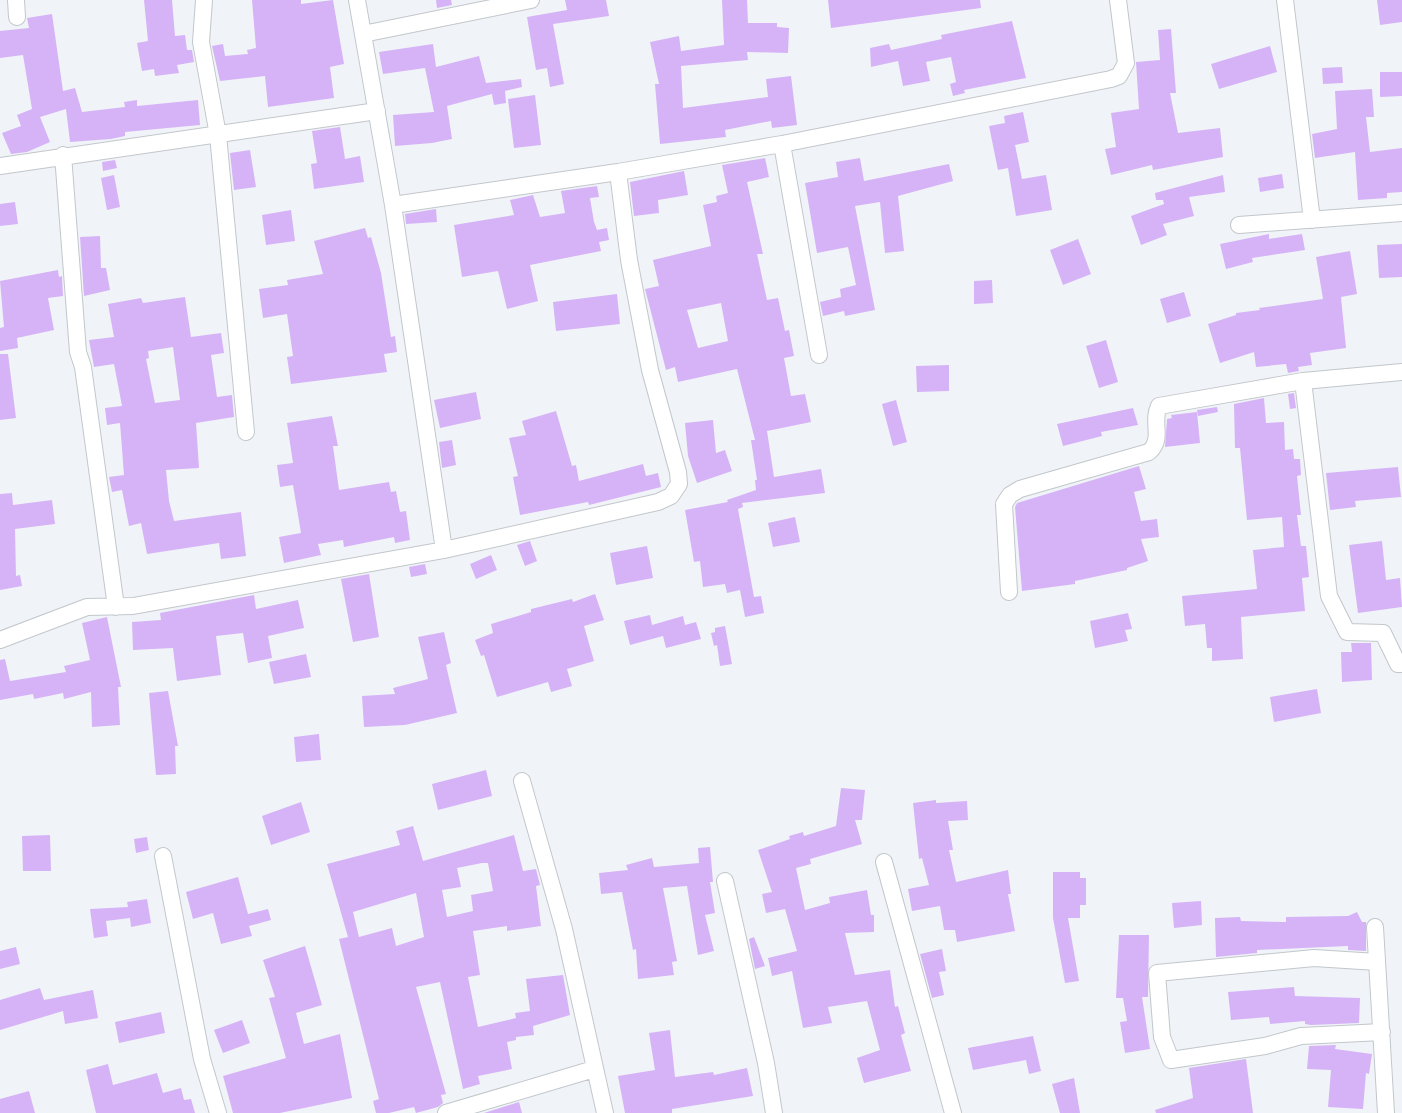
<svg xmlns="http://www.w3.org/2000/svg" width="1402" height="1113" font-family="Arial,sans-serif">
<rect width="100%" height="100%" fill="#f0f4f8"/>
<path fill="#d6b3f7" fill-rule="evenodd" d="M144 0H172L175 36 185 35 187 50H192L194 62 177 65 179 73 155 76 154 69 142 71 137 43 148 41Z
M252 0H301V4L333 0 344 64 330 67 334 98 268 107 265 76 220 81 212 46 223 44 225 56 248 54 247 50 256 48Z
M436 0H451L452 5 437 8Z
M565 0H606L609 16 553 24 564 84 550 87 547 68 536 70 527 17 567 10Z
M722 0H747L748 23H777V27L789 28 788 53 747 52 748 60 681 66 683 108 768 97 766 79 791 76 797 125 772 128 771 121 725 130 726 137 660 144 655 84H659L650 42 679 36 681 51 724 45Z
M828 0H980L981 8 831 28Z
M1377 0H1402V22L1380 25Z
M52 14 63 91 75 88 82 112 125 107 124 102 137 100V106L198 100 200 125 125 132V136L111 139 70 142 66 109 40 117 50 142 27 152 11 154 2 133 21 126 17 115 32 109 23 55 0 58V31L29 28 27 18Z
M1012 21 1026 78 964 90 965 93 953 96 950 84 956 82 951 57 926 62 930 81 903 86 898 61 871 67 870 48 889 44 891 50 942 39 941 35Z
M1171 29 1176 93H1170L1178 133 1220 128 1223 157 1153 170 1152 165 1111 175 1105 149 1116 147 1111 113 1139 109 1136 62 1160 60 1158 30Z
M433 44 436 67 479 56 486 83 521 79 522 87 505 91 506 103 494 105 492 94 447 106 452 139 432 143 395 146 393 115 434 112 425 68 383 74 379 52Z
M1270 46 1277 72 1219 89 1211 64Z
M1342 67 1343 83 1323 84 1322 68Z
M1380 72H1402V96L1380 97Z
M1372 89 1374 117H1366L1370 152 1402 148V192L1387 193V198L1358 200 1355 152 1315 158 1312 134 1337 129 1335 91Z
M535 95 541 145 514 148 508 99Z
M1023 112 1029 142 1015 145 1022 179 1046 175 1052 210 1016 216 1008 168 998 170 989 126 1005 123 1004 116Z
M340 127 345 159 360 156 364 182 314 189 311 164 317 163 312 131Z
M250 150 256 187 234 190 230 153Z
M765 158 769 177 747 182 763 254H757L767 300 778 298 785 331 789 330 794 356 784 358 791 396 805 394 811 422 767 431 774 477 821 469 825 493 742 503 743 507 738 509 754 597 761 596 764 613 745 617 740 590 727 593 725 584 703 587 700 561 694 562 685 510 728 502 727 500 756 490 755 480H757L751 440H755L737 369 678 382 675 367 666 370 645 289 659 286 653 260 711 246 703 205 717 202 716 196 728 193 722 165ZM721 303 728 341 698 348 687 310Z
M860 158 864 181 949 164 953 181 898 196 904 251 885 253 880 202 855 206 875 310 845 316 844 311 823 316 820 302 841 297 840 289 856 285 848 247 817 253 805 183 838 177 836 162Z
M115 160 117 168 103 171 102 162Z
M684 171 688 195 658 200 659 213 634 216 630 182Z
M1282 174 1284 188 1260 192 1258 178Z
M114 175 120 207 107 210 101 178Z
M1223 175 1225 192 1189 197 1194 216 1163 224 1167 235 1141 245 1131 216 1164 204 1163 200H1156L1155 193Z
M597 186 599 197 590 198 594 222 597 230 607 228 609 240 599 242 601 251 530 265 538 301 507 309 498 271 462 277 454 225 514 215 510 200 533 195 540 217 565 213 561 191Z
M15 202 18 224 0 226V204Z
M436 209 437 222 406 224 405 214Z
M291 210 295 241 266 245 262 215Z
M365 228 368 238 371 237 381 273 391 337 395 336 397 352 384 354 387 372 291 384 287 357 293 356 287 314 263 318 259 289 288 285 287 280 323 274 314 241Z
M1269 234V239L1302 234 1305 250 1252 258 1253 262 1226 269 1220 244Z
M100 236 101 268H106L110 290 84 296 80 237Z
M1078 239 1091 274 1063 285 1050 250Z
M1402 244V277L1379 278 1377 245Z
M1350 251 1357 294 1341 297 1346 348 1310 353 1312 365 1298 367 1299 371 1288 373 1286 364 1256 367 1254 352 1220 363 1208 324 1236 315V313L1260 310 1259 308 1323 299 1316 257Z
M58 270 59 277 62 276 63 296 48 298 54 330 17 338 18 348 0 351V328L4 327 0 281Z
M992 280 993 303 974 304V281Z
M1184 292 1191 316 1167 323 1160 299Z
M617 294 620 324 556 331 553 302Z
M185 297 191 337 221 333 224 353 211 355 217 397 232 395 234 417 196 423 199 468 166 470 169 501 174 521 241 512 246 556 221 559 219 543 147 554 141 523 129 526 122 490 112 492 109 477 124 475 120 423 107 425 105 408 122 406 114 364 94 367 89 340 114 337 108 304 141 298 143 303ZM173 347 180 400 155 403 146 359 149 358 148 351Z
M1106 340 1118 382 1099 388 1086 346Z
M0 354H8L16 418 0 420Z
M949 365V391L917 392 916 366Z
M476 392 481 419 440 428 434 400Z
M1294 393 1296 408 1290 409 1288 394Z
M1264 398 1266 423 1284 422 1285 450 1293 449 1294 459H1300L1301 475 1297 476 1301 515H1297L1301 546H1306L1309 577 1302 578 1305 611 1241 617 1243 659 1212 661V648H1207L1205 624 1185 626 1182 596 1257 589 1253 550 1284 547 1282 517 1247 520 1240 448H1235L1234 404Z
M896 400 907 442 893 446 882 404Z
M1217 407 1218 412 1198 416 1197 410Z
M1133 408 1138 425 1101 432 1102 436 1063 446 1057 424Z
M556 411 572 466 576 465 579 481 643 464 646 476 658 473 661 487 589 505 588 502 520 515 513 477 518 476 509 438 526 435 522 421Z
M1197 412 1200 443 1165 447 1167 419 1172 418 1171 415Z
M332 416 338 446H333L339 490 389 482 391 492 396 491 400 512 406 511 410 540 395 543 394 537 344 547 343 540 318 544 321 555 284 563 279 537 301 533 293 485 280 487 277 465 293 463 287 423Z
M713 420 716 453 725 450 732 471 697 483 688 456 685 423Z
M452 440 456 465 442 468 439 442Z
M1139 466 1146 489 1134 492 1141 521 1157 519 1159 537 1141 539 1148 561 1127 568V570L1075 581V584L1022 591 1015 507 1017 503Z
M1398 467 1401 497 1355 501 1356 507 1330 510 1326 473Z
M12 493 13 505 52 500 55 524 15 529 16 576 20 575 22 586 0 590V494Z
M795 517 800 542 773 547 768 523Z
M530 541 537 561 525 566 517 545Z
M1382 541 1386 580 1400 578 1402 607 1358 613 1349 545Z
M647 546 653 578 616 585 610 553Z
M491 555 497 570 476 579 470 564Z
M425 564 427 574 411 577 409 567Z
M369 574 379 637 353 642 341 579Z
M595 594 604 620 584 626 594 661 567 669 572 686 551 692 548 682 497 697 484 655 481 656 475 640 493 633 491 624 531 612V609L572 599 573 602Z
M254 595 256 609 298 600 304 628 268 636 272 658 248 663 243 633 216 636 221 675 177 681 173 648 133 650 132 622 161 620 160 613Z
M1128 613 1132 629 1125 630 1128 641 1095 648 1090 621Z
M650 615 652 625 683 616 685 625 696 622 701 639 666 648 663 636 630 645 624 621Z
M107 617 121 687H118L120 725 92 727 91 692 64 699 63 693 34 699 33 694 0 700V660L5 659 10 681 66 672 64 666 90 660 82 623Z
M725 626 732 664 720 666 717 645 714 646 711 633 715 632V628Z
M444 632 451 663 446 665 457 713 405 725 364 727 362 696 395 694 393 688 428 679 418 637Z
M1351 643H1371L1372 680 1342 682 1341 652H1352Z
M306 654 311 677 274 684 269 662Z
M1317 689 1321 713 1274 722 1270 697Z
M168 691 178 746H175L176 774 156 775 149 693Z
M319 734 321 760 296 762 294 737Z
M486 770 492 796 438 810 432 784Z
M841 788 865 790 862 820H855L862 844 810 859 811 864 796 868 805 910 830 903 829 897 867 890 871 915H874V932L845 933 855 975 890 970 895 1007 898 1006 905 1033 901 1035 911 1071 864 1083 857 1058 880 1050 867 1001 828 1007 832 1023 803 1028 792 971 772 976 768 958 797 951 785 909 766 913 762 894 772 892 758 850 790 839 789 836 803 832 804 836 836 826Z
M936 800V803L967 801 968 820 948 821 953 850H949L956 882 1008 870 1011 894H1008L1015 931 957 942 955 930H944L940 906 912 911 908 889 929 885 922 858 919 859 913 803Z
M301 802 310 832 271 845 262 816Z
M413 826 423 861 514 835 523 871 536 869 540 885 536 886 541 926 507 931V926L473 931 480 975 468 977 478 1027 516 1018 515 1013 530 1011 526 979 563 975 570 1015 533 1026 534 1035 516 1037V1040L507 1042 512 1069 478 1076 480 1084 463 1089 440 982 416 987 446 1094 441 1095 443 1103 438 1107 416 1113 414 1107 389 1113H376L373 1101 379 1099 339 939 348 937 327 864 400 845 396 831ZM482 863H488L493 891 471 895 473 911 447 917 442 890 461 887 457 868ZM416 893 424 937 396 946 392 928 359 937 353 912Z
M50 835 51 871H23L22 836Z
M147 837 149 850 136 853 134 839Z
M710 847 713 882H710L715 913 705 915 714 951 698 955 687 886 663 888 677 961 672 962 674 975 638 979 636 949 633 950 622 892 601 894 599 873 628 870 626 865 652 858 654 867 699 863 698 848Z
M1053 872H1080V878H1086V905H1080V918H1068L1079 981 1065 983 1053 918Z
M238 877 248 914 268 909 271 920 249 926 252 936 221 944 213 913 193 919 186 892Z
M147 899 151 923 131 927 130 918 106 921 108 936 94 938 90 909 128 907 127 902Z
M1201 901 1202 925 1174 928 1172 903Z
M1357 912 1362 922H1366V951L1348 950V946L1257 950V953L1216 957 1215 918 1240 917 1241 921 1286 922V917L1348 916Z
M1119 935H1149L1148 997H1142L1150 1049 1125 1053 1120 1022 1127 1021 1123 998H1116Z
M754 937 765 966 755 969 749 939Z
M305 946 322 1005 296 1013 304 1044 340 1034 352 1098 280 1113H233L223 1076 286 1058 269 998 275 997 263 960Z
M16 947 20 964 0 969V951Z
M942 949 946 971 939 972 944 995 932 998 920 954Z
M1294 987 1295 996 1360 998 1359 1023 1311 1025 1305 1024V1021L1270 1024 1269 1017 1231 1020 1228 992Z
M40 988 44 1000 93 990 98 1018 65 1024 63 1011 0 1030V1000Z
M161 1012 165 1033 119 1043 115 1022Z
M242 1020 250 1043 223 1053 214 1030Z
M670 1030 675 1077 713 1072 714 1075 747 1068 753 1096 672 1109V1113H625L618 1076 655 1070 649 1033Z
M1033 1036 1041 1071 1029 1074 1026 1060 973 1070 968 1048Z
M1336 1045 1335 1049 1372 1054 1369 1074 1366 1073 1363 1109 1328 1107 1331 1070 1307 1069 1309 1046Z
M1246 1059 1253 1113H1156L1155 1110 1193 1098 1189 1068Z
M108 1064 113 1085 157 1073 163 1093 181 1088 184 1100 191 1099 195 1113H96L86 1070Z
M1074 1078 1080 1113H1060L1052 1084Z
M29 1091 35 1113H0V1099Z
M519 1102 522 1113H484Z"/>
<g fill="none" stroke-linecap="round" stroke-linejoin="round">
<defs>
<path id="street" d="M16 0 17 17
M204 0 201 42 218 135 246 432
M357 0 393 205 444 550
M1285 0 1312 220
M363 34 531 0
M782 144 819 355
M63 155 78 352 83 367 116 607
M0 166 377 111
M393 205 618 172 782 144 1111 79 1119 76 1126 63 1118 0
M1239 225 1402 213
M1303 381 1329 596 1347 632 1383 633 1398 664H1402
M1009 592 1004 504 1010 495 1020 489 1149 452C1164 439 1151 422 1159 406L1303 381 1402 372
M0 640 87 607 133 606 444 550 658 502 671 496 679 484 678 472 650 370 629 260 618 172
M522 781 564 929 605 1113
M163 856 202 1059 218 1113
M884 862 953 1113
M725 881 766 1063 774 1113
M1375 927 1386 1113
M1377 962 1314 958 1157 973 1162 1037 1171 1060 1265 1046 1301 1036 1382 1032
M446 1113 594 1069"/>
</defs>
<use href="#street" stroke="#c2c7cb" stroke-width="18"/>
<use href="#street" stroke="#fff" stroke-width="16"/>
</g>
</svg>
